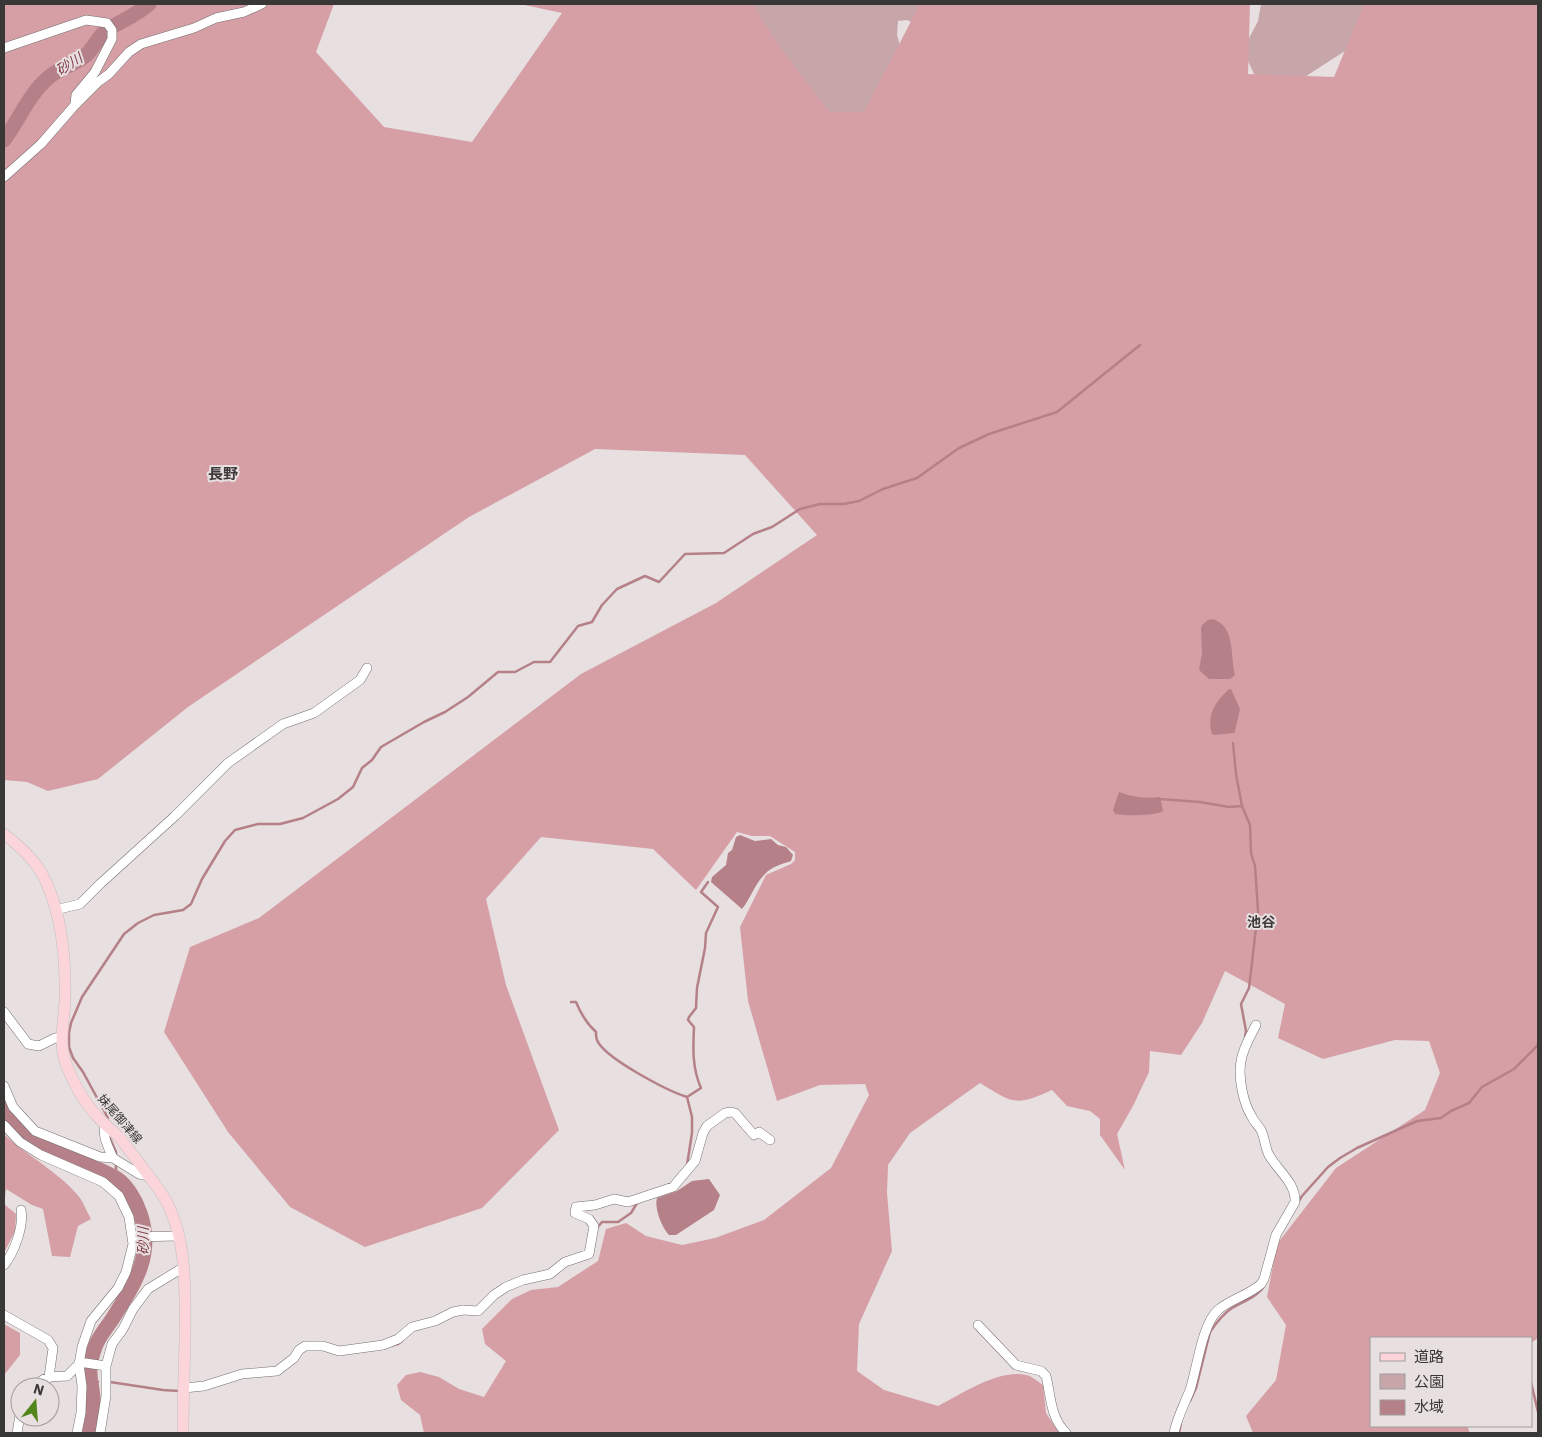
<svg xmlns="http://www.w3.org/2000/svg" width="1542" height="1437" font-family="'IBM Plex Sans','Noto Sans JP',sans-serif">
<rect width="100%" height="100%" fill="#e7dfe0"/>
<path fill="#c7a6aa" d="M688 4H941L922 27 907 20 898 21 897 35 903 55 862 148Z
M1261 4H1362L1366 8 1359 42 1297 82 1256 78 1246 57V44L1258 21Z"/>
<path fill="#d69fa6" d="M4 4H334L316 52 384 127 472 142 562 13 520 4H752L785 54 830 112H864L920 4H1250L1248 74 1334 77 1364 4H1538V1338L1531 1343V1338H1371V1426H1467L1470 1433H1253L1246 1416 1276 1380 1286 1325 1267 1297 1277 1244 1336 1168 1425 1110 1440 1073 1429 1041 1395 1040 1323 1059 1278 1038 1285 1004 1225 971 1202 1023 1181 1055 1150 1051 1149 1072 1133 1106 1117 1134 1125 1170 1100 1135V1119L1090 1111 1067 1106 1052 1090C1015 1107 1013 1103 980 1083L910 1133 888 1165 887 1193 892 1251 859 1324 857 1371 884 1390 938 1406C962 1394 998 1369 1026 1375 1032 1376 1038 1382 1043 1385L1046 1413 1059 1433H424L420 1415 401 1400 397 1385 406 1375 420 1372 439 1377 459 1389 484 1397 506 1361 485 1344 482 1329 512 1299 531 1290 558 1287 598 1261 606 1229 626 1223 646 1236 682 1245 715 1238 764 1220 831 1168 869 1095 865 1084 820 1085 777 1101 748 1001 740 927 766 875 791 864 795 860V852L770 836H752L737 832 696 890 653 849 541 837 486 899 506 985 559 1130 482 1208 365 1247 290 1207 228 1132 164 1032 190 947 259 918 581 674 716 603 817 535 745 455 595 449 469 517 188 707 98 779 48 791 27 782 4 780Z
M4 1134C26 1155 63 1175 80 1198 84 1204 87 1212 91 1219L78 1226 70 1257 52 1256 43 1209 32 1205 6 1189 4 1204 16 1214 15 1231 4 1253Z
M4 1324 20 1333V1355L4 1375Z"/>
<path fill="#b58087" d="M1213 619C1236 627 1230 656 1235 675L1230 679H1209L1199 670 1202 653 1201 629 1202 625 1208 620Z
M1229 689H1231L1240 709 1235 731 1234 733 1215 735 1212 734C1206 715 1216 701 1229 689Z
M1119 792C1132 797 1147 799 1160 797L1163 811C1156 816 1124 816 1115 814L1113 810Z
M740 835 755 841 771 839 778 845 786 847 793 855 791 861C782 864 771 867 765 874 755 883 751 898 742 909L711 882 712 877 726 865 728 853 732 850 736 837Z
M709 1179 720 1195 714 1210 676 1235H669C662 1228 654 1208 657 1198L677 1191 692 1181Z"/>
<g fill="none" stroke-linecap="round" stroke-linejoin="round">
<path stroke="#b58087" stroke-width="2.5" d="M1233 743 1236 774 1242 806 1250 825 1251 853 1255 866 1258 911 1249 988 1241 1004 1246 1031 1245 1037
M1159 799 1200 802 1229 807 1242 806
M571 1002H576C581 1014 587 1024 596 1032 596 1035 596 1038 597 1040 604 1058 668 1091 687 1097
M108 1118 83 1072 73 1058 69 1047V1033L71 1023 82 997 124 934 138 923 154 915 183 910 191 904 202 879 225 841 235 830 258 824H280L303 818 338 799 353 787 362 768 372 760 381 747 424 722 445 712 468 697 498 672H515L534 662H550L578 626 592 622 602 605 617 589 645 576 659 582 685 554 724 553 753 534 772 527 800 509 820 504H844L859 501 883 489 917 478 959 448 989 434 1057 412 1140 345
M109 1136 116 1152V1157
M116 1162V1178
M687 1165 692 1133V1117L687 1097 701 1088C692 1068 693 1048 694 1027L688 1020 689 1017 696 1008 697 988 705 948 706 933 718 907 701 892 708 882
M1298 1203 1302 1196 1328 1167 1340 1158 1357 1148 1417 1121 1441 1118 1451 1111 1469 1103 1482 1087 1514 1069 1538 1045
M597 1228 602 1222H618L631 1213 637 1203
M389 1346 398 1344 402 1341
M91 1382H98
M110 1382 163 1390 179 1391
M1531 1382 1538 1412
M1190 1401 1196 1388 1210 1332C1216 1323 1223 1314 1232 1308 1242 1302 1257 1297 1264 1286
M1179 1433 1181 1423"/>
<path stroke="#b58087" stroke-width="15" d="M4 140C19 120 29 94 48 78 59 68 74 65 85 56 94 49 97 37 107 30 121 21 137 15 149 4
M4 1108C31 1150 74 1155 114 1177 126 1183 136 1201 140 1213 155 1256 133 1286 111 1321 105 1329 98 1338 95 1347 92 1355 89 1365 90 1373 90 1382 93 1391 93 1400 93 1411 91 1422 88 1433"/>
<defs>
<path id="minor" d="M4 48 86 20 107 23 112 30V39L95 72 76 95 75 104
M4 177 41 144 75 105 98 82 109 74 129 52 141 44 194 28 216 18 244 12 262 4
M55 910 80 904 100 884 175 816 228 763 283 724 314 713 360 680 367 668
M4 1012 28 1044 39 1046 55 1038 62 1037
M4 1086 13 1107 35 1131 100 1157 113 1158 139 1174 149 1176
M105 1124C102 1136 108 1147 113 1158
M4 1125 20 1142 41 1155 103 1182 119 1196 129 1217 133 1244 126 1272 118 1288 91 1321 82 1347 79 1364 82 1386 81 1413 77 1433
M132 1237 178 1236
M4 1265C14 1253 24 1226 21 1210
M4 1315 48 1340 53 1348 49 1377
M978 1325 1016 1365 1041 1371 1046 1376C1051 1396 1050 1417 1066 1433
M79 1362 106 1366
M36 1387C43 1375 55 1377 67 1376L79 1364
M184 1388 204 1386 242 1374 277 1371 294 1358 299 1350 305 1346H323L339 1351 383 1345 398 1339 412 1327 435 1321 453 1312 463 1310 478 1311 494 1295 506 1287 523 1280 550 1274 565 1262 589 1254 594 1226 589 1219 575 1213 576 1207 595 1205 614 1199 628 1202 673 1187 695 1161 703 1133 707 1126 725 1113 731 1112 735 1113 754 1135 759 1132 770 1140
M17 1433 20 1415
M100 1433 106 1396V1366L112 1344 123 1329 133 1309 148 1289 184 1267
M1174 1433C1177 1418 1184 1405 1190 1390 1197 1369 1202 1324 1218 1310 1231 1299 1249 1295 1261 1284L1264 1279 1276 1235 1295 1202C1296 1183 1278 1171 1269 1155 1265 1148 1265 1138 1261 1130 1258 1125 1254 1122 1252 1117 1243 1103 1238 1077 1241 1061 1243 1048 1250 1037 1256 1025"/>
<path id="major" d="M4 834C17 844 32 857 41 872 62 909 66 958 65 1001 64 1020 59 1042 65 1061 72 1080 83 1101 97 1116 104 1124 112 1130 119 1137 133 1155 147 1173 160 1191 189 1233 185 1294 185 1342 184 1373 183 1403 183 1433"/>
</defs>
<use href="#minor" stroke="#756f6f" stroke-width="10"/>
<use href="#major" stroke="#c0bfbf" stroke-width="12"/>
<use href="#minor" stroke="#fff" stroke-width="9"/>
<use href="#major" stroke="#fcd5da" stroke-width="11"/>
</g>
<g text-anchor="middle" stroke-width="4" stroke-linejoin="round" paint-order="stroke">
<g font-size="12" fill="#3a3737" stroke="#e7dfe0">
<text transform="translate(120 1119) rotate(49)" y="4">妹尾御津線</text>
</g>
<g font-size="14" font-style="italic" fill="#833e4a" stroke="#e7dfe0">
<text transform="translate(69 64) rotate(-32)" y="5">砂川</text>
<text transform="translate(143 1241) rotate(-90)" y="5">砂川</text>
</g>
<g font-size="14" font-weight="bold" fill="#3f393a" stroke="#e7dfe0">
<text x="1261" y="927">池谷</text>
</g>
<g font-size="15" font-weight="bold" fill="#3f393a" stroke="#e7dfe0">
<text x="223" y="479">長野</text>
</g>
</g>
<rect width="1542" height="1437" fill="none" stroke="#3a3737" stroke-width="10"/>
<rect x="1370" y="1337" width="162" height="90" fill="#e7dfe0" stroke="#a29c9c"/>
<rect x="1380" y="1353" width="25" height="8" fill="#fcd5da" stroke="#a29c9c"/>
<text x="1414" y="1362" font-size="15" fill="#3a3737">道路</text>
<rect x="1380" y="1374" width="25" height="15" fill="#c7a6aa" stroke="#a29c9c"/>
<text x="1414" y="1387" font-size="15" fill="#3a3737">公園</text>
<rect x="1380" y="1400" width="25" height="15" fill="#b58087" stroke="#a29c9c"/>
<text x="1414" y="1412" font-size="15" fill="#3a3737">水域</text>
<g transform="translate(35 1402) rotate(17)"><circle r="24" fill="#e7dfe0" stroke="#a29c9c"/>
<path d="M0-4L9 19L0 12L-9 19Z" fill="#52851b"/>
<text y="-8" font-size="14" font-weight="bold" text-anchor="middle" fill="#3a3737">N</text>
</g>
</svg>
